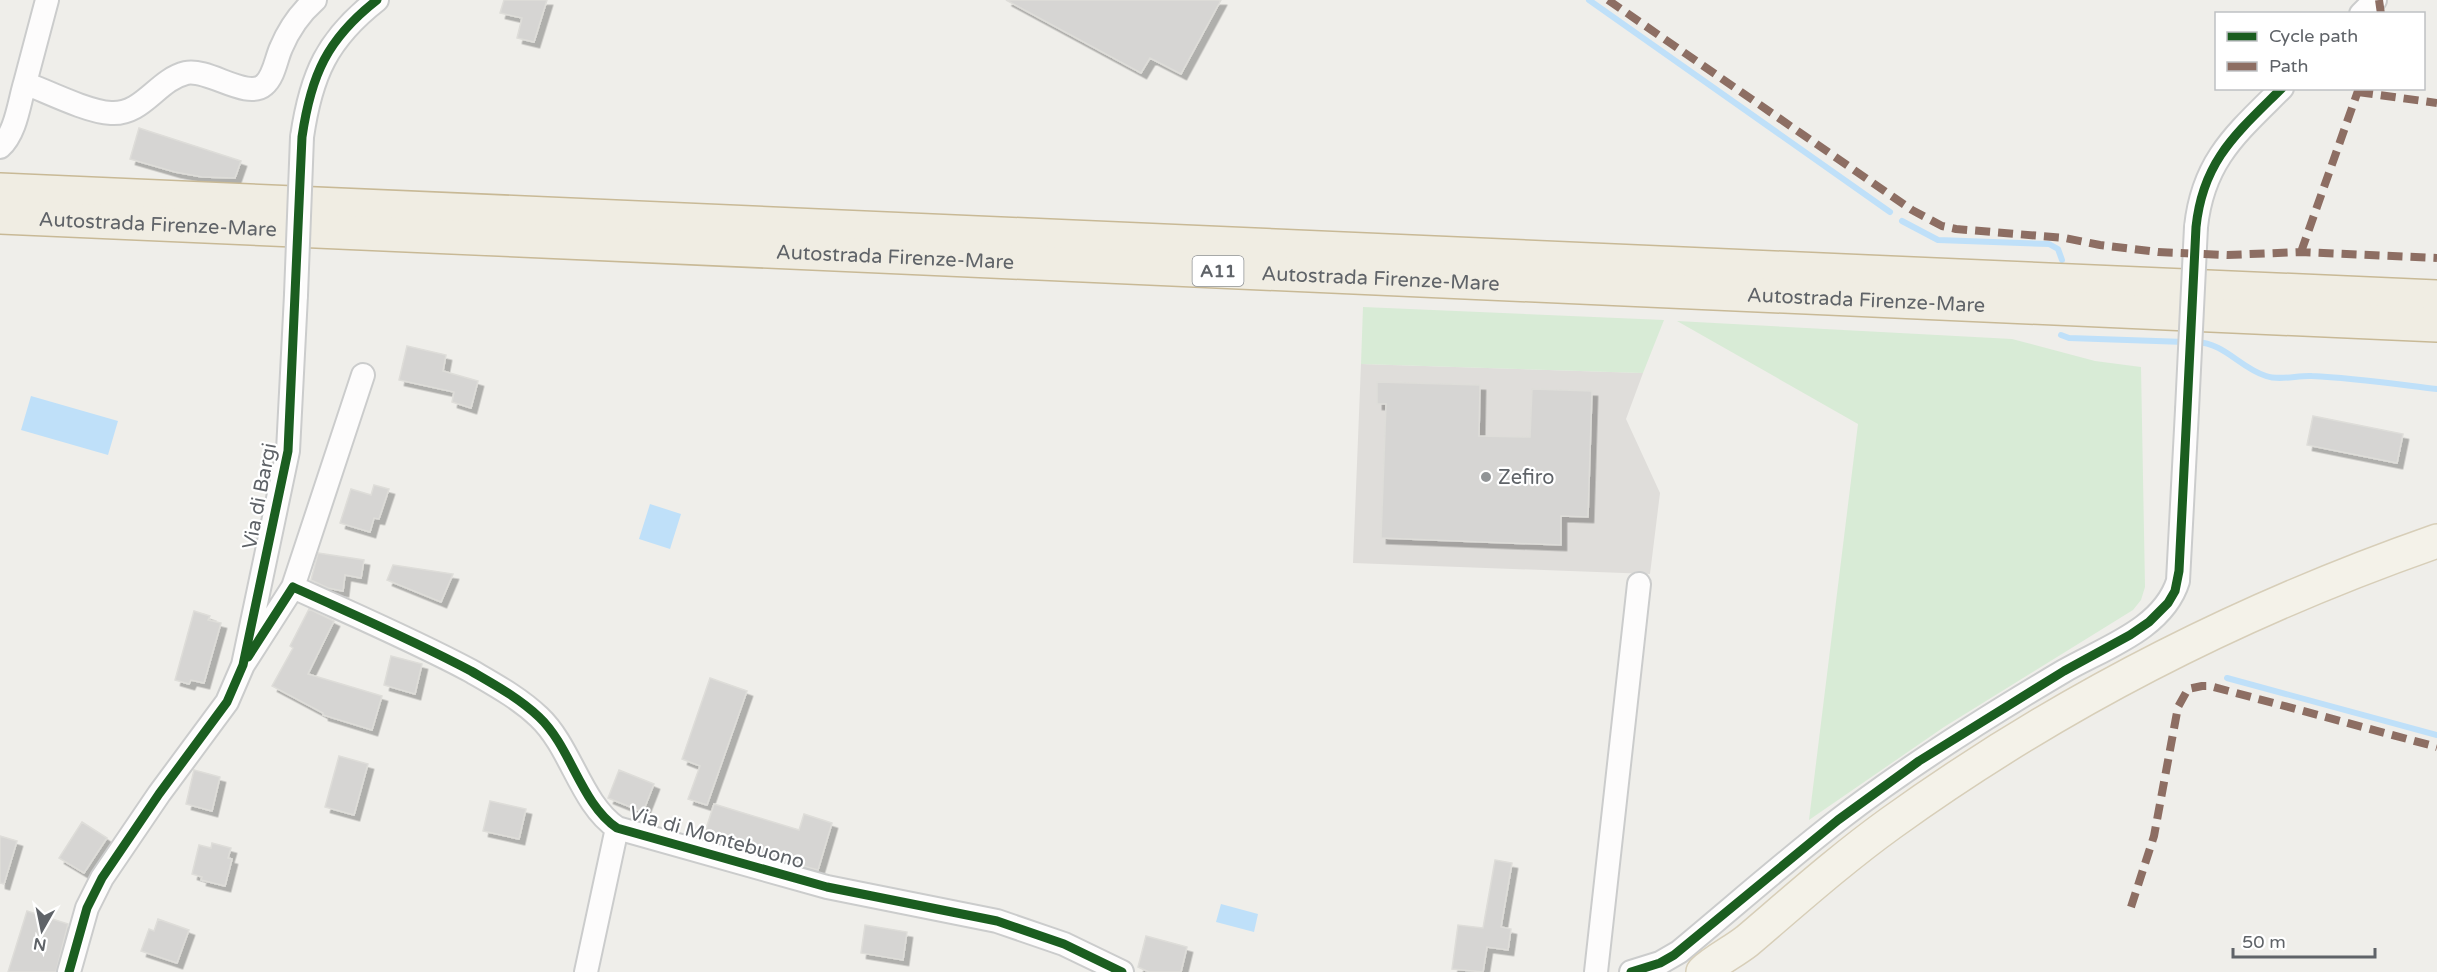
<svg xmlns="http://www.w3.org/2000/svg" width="2437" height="972" font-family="'Varela Round',sans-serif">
<defs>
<filter id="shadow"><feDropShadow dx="5.5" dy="5.5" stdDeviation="0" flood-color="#0004"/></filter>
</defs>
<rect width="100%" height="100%" fill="#efeeea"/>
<path fill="#dfddda" d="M1361 364 1643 373 1626 419 1660 493 1650 574 1353 563Z"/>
<path fill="#d8ebd6" d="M1363 307 1664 320 1643 373 1361 364Z
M1677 321 2012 339 2095 361 2141 367 2145 587 2141 600 2133 610 1944 727 1809 820 1858 424Z"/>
<path fill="#bfe0f9" d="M31 396 118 421 108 455 21 430Z
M650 504 681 514 670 549 639 539Z
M1221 904 1258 914 1254 932 1216 922Z"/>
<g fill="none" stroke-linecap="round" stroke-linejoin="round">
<path stroke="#bfe0f9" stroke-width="6" d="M1589 0 1890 212
M1902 221 1938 240 2049 244 2058 249 2062 260
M2061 335 2069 338 2185 342
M2196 342C2225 343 2240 368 2266 376 2280 381 2298 375 2312 376 2354 378 2395 384 2437 389
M2227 678 2437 735"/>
</g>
<path fill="#d6d5d3" stroke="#deddd9" stroke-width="1.5" filter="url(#shadow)" d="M504 0H547L534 42 517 38 522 18 500 13Z
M1006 0H1221L1181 74 1150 58 1141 73Z
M139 128 241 161 235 178 202 177 175 172 130 159Z
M407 346 446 355 443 371 478 381 471 408 452 402 454 392 399 380Z
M1377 382 1480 385 1479 436 1530 437 1532 389 1592 391 1588 517 1561 516V545L1381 538 1386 404H1377Z
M2313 416 2403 434 2397 463 2307 445Z
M374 485 389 489 379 519 374 518 370 532 340 523 351 489 371 495Z
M318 553 364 560 361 578 345 575 343 591 328 588 311 580Z
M393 565 453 574 441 602 387 580Z
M309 609 334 621 308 674 382 696 372 730 323 715V713L272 686 293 648 290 646Z
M194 611 210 616 208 620 221 623 204 683 191 680 189 684 175 680Z
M391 656 422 664 415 694 384 685Z
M710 678 747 691 707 805 688 799 700 766 682 759Z
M339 756 368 764 354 815 325 807Z
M194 770 220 777 212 811 186 804Z
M619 770 654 784 643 812 608 798Z
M490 801 526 809 519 839 483 831Z
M714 804 799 830 804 814 832 823 818 870 703 838Z
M82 822 107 838 84 873 59 858Z
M0 836 17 841 4 884 0 883Z
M212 843 231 848 228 858 232 859 225 886 201 880 202 877 192 874 199 845 211 848Z
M1495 860 1512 863 1501 927 1511 929 1508 950 1487 947 1483 972 1452 969 1458 925 1483 928Z
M27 911 68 924 56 972H8Z
M158 919 189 930 177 963 141 951 149 929 154 931Z
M865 925 907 932 903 960 861 953Z
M1146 936 1187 947 1181 972H1149L1138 967Z"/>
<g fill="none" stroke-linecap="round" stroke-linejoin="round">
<defs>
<path id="minor" d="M47 0 25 83C48 92 88 112 111 113 143 115 157 80 186 73 208 68 247 100 264 85 274 77 276 59 281 48 289 29 299 14 315 0
M2361 14 2375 0
M302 137C311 75 327 39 377 0
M0 147C16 133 19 103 25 83
M2196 227C2203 160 2237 133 2282 88
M293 587 363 375
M243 665 293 587C352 614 413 640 471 671 495 685 519 698 539 717 571 747 581 804 617 828L827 887 997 921 1064 944 1122 972
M69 972 87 908 102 878 159 794 227 702 243 665 288 451 296 295
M586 972 617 828
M1596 972 1639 584
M1631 972 1660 963 1679 952C1732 908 1783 863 1837 821 1908 766 1986 717 2064 671 2104 648 2163 629 2178 581L2187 410"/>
<path id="primary" d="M1703 972C1716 960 1733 952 1747 941 1794 901 1841 859 1891 823 2059 702 2242 609 2437 541"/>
<g id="motorway">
<path d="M0 190 2437 297"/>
<path id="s1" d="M0 217 2437 325"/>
</g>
</defs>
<use href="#minor" stroke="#cbcccc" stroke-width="26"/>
<use href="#primary" stroke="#d7ceb8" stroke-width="36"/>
<use href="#motorway" stroke="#c8b996" stroke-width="36"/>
<use href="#minor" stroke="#fdfcfc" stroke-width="22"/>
<use href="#primary" stroke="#f4f2e9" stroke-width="33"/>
<use href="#motorway" stroke="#f0ede3" stroke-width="33"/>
<defs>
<path id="minor-bridge" d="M296 295 302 137
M2187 410 2196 227"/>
</defs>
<use href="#minor-bridge" stroke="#cbcccc" stroke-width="26" stroke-linecap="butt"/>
<use href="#minor-bridge" stroke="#fdfcfc" stroke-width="22"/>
<path stroke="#8d6e63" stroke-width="8" stroke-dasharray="15 8" stroke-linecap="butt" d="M1608 0 1912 210 1942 226 1956 229 2065 238 2100 245 2158 252 2227 255 2301 252 2437 258
M2379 0 2381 14
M2358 92 2437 103
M2301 252 2359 88
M2131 907 2154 836 2178 707 2188 689 2202 686H2210L2437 747"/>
<defs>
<path id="cycleway" d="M248 657 293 587C352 614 413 640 471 671 495 685 519 698 539 717 571 747 581 804 617 828L827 887 997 921 1064 944 1122 972
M69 972 87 908 102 878 159 794 227 702 243 665 288 451 302 137C311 75 327 39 377 0
M1631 972 1660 963 1674 955 1838 820 1919 761 2064 671 2130 635 2149 622 2168 603 2175 591 2179 571 2196 227C2203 160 2237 133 2282 88"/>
</defs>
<use href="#cycleway" stroke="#fff" stroke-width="13"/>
<use href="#cycleway" stroke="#1b5e20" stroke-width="9"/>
</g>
<circle fill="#919496" stroke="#fff" stroke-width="2" cx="1486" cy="477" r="6"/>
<g text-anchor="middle" stroke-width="4.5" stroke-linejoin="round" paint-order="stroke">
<rect fill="#fff" stroke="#8f9295" stroke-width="1.5" x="1192.5" y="256" width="51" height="30" rx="4.5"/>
<g font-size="18" font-weight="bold" fill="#5f6368">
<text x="1218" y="277">A11</text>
</g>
<g font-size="20" fill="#5f6368" stroke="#fff">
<text dy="7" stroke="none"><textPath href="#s1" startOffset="158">Autostrada Firenze-Mare</textPath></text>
<text dy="7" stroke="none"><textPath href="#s1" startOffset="896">Autostrada Firenze-Mare</textPath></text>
<text dy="7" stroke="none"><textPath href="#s1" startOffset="1382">Autostrada Firenze-Mare</textPath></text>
<text dy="7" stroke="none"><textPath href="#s1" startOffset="1868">Autostrada Firenze-Mare</textPath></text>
<text transform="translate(259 496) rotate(-79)" y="7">Via di Bargi</text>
<text transform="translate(717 837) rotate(16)" y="7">Via di Montebuono</text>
</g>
<g font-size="20" fill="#5f6368" stroke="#fff" text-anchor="start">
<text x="1498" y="484">Zefiro</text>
</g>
</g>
<rect x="2215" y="12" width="210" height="78" fill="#ffffff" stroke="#bfc1c3" stroke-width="1.5"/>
<rect x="2227" y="32" width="30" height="9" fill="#1b5e20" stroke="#bfc1c3" stroke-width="1.5"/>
<text x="2269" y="42" font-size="18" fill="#5f6368">Cycle path</text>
<rect x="2227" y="62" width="30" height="9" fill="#8d6e63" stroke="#bfc1c3" stroke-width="1.5"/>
<text x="2269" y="72" font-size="18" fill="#5f6368">Path</text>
<g transform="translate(42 930) rotate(189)" stroke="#ffffff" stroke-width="4.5" paint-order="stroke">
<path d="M0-4.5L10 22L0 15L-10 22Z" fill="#5f6368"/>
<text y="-9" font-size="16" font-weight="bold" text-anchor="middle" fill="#5f6368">N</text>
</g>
<path d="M2233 948v9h142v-9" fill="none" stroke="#5f6368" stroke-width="3"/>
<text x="2242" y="948" font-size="18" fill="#5f6368" stroke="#ffffff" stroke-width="4.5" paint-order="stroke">50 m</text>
</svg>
